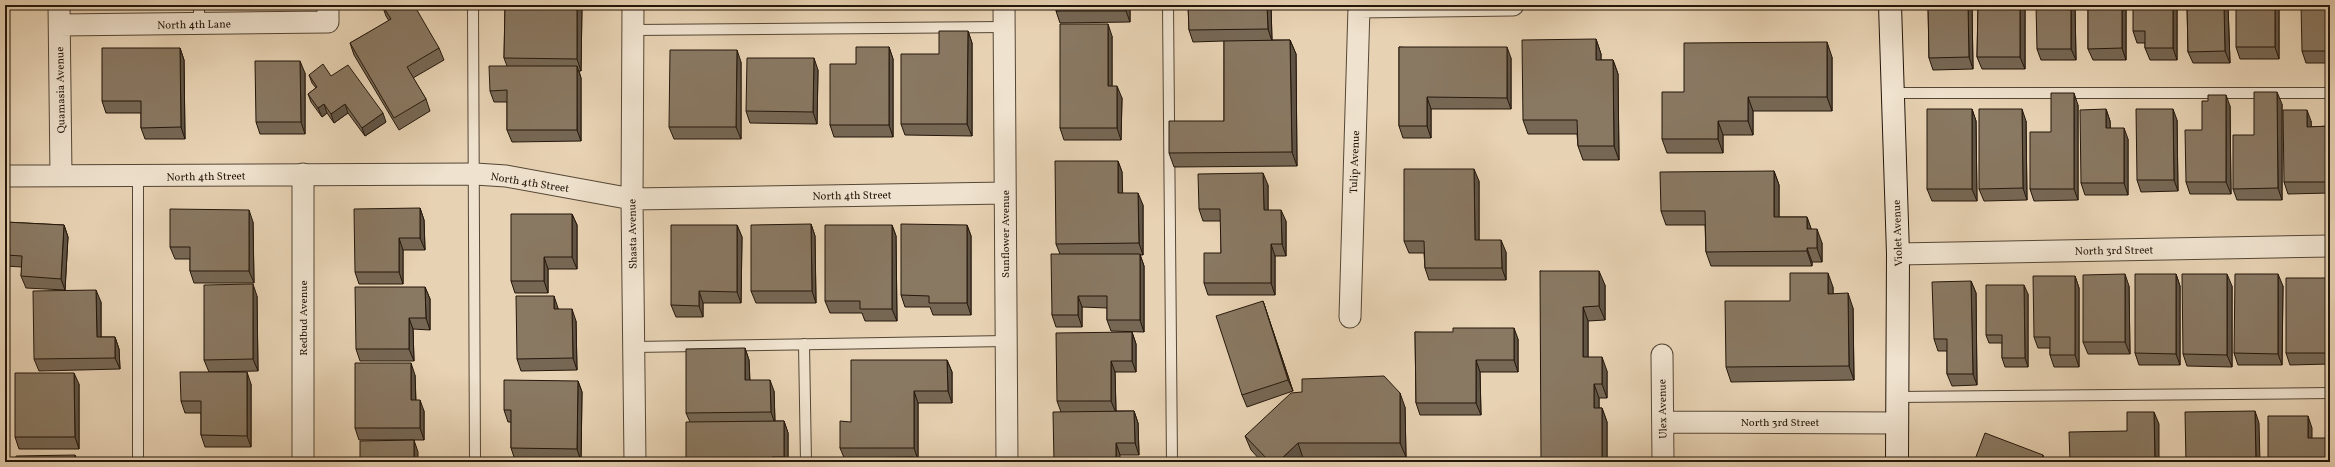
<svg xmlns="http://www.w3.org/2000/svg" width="2335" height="467" font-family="Vollkorn,serif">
<rect width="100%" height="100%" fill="#e7d2b3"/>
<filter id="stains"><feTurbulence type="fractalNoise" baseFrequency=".005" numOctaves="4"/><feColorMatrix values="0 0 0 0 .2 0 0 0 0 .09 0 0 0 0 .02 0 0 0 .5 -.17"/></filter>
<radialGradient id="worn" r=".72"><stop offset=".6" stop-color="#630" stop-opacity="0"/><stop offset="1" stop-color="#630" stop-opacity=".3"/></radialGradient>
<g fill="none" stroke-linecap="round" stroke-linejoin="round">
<defs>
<path id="lane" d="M473 5 475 462
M1168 5 1172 462
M199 23V5
M633 30 1004 27
M1892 93H2330
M804 344 806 462
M634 347 1006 341
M1897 397 2330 393
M138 462V176"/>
<path id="street" d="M59 5 61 176
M633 5 632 199 635 462
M1004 5 1007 462
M60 25 328 22V5
M5 176 475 174 506 176 632 199 1005 193
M1898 254 2330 246
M1350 317 1359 7 1513 5
M1662 355 1663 462
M1663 422 1897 423
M303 462V174"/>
<path id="secondary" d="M1890 5 1898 254 1897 462"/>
</defs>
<use href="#lane" stroke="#554635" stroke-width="12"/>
<use href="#street" stroke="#554635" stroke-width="23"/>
<use href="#secondary" stroke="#24170b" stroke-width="24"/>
<use href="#lane" stroke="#efe2ce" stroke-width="10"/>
<use href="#street" stroke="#efe2ce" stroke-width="21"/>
<use href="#secondary" stroke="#efe2ce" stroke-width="22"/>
</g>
<path fill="#766754" stroke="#24170b" d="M382 5 439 48 444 60 413 78 426 99 430 111 399 130 354 55 350 43 389 21 386 16Z
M505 5H582L581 71H579L581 78V141L512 142 507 130V102H494L490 91 507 66 504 58Z
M1130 5V22L1060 23 1056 11Z
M1188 5H1271L1272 40H1290L1296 54 1297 166 1174 167 1169 153 1224 121V41L1193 42 1189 30Z
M1928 5H1972L1973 69 1933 70 1929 58Z
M1978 5H2025V69H1982L1977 57Z
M2075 5 2076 60H2041L2037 49Z
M2088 5H2126V60H2093L2088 49Z
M2177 5V60H2150L2145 48V43H2137L2133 31Z
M2187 5H2228L2230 63H2193L2188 52Z
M2279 5V59H2240L2236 47Z
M2330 5V63H2306L2302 51Z
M968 31 972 43V136L905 135 901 124Z
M1112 36V86L1122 98 1121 140H1064L1060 128Z
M1596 39 1601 54V60H1613L1618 74 1619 160H1583L1578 146 1577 134H1528L1523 120Z
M889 47 893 59V137H834L830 125 856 64Z
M1399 47 1511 58V109H1431V138H1403L1399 126Z
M180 48 184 60 185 139H145L141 128V113H106L102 101Z
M1832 57V111H1753V135H1723V153H1667L1662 139 1684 92Z
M741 62V139H674L669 127Z
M818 70 817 124 750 123 746 111Z
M305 73V134H260L256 122Z
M309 75 331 76 386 122 365 136 348 113 334 123 327 113 322 117 311 102 308 94 316 88 312 83Z
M2282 104V200H2237L2233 189 2254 135Z
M2078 105V200L2034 201 2030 189Z
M2230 106 2231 194H2190L2186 182 2202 130Z
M1972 109 1976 121 1977 201H1932L1927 189Z
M2106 109 2110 121V128L2128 139V195H2085L2081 183Z
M2177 120 2178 191 2141 192 2137 180Z
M2026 121 2027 200 1984 201 1979 189Z
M2311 121V127L2330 126V193L2288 194 2284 182Z
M1118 161 1122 172V193L1143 205V255H1140L1144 266V332L1111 331 1107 320V308L1082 307V327H1056L1052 315 1060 254 1056 244Z
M1774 171 1779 185V217H1807L1811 229 1822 243V262H1812V266H1711L1706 252 1705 225H1666L1661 211Z
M1479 181V240L1506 252V280H1429L1425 268 1424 253H1409L1404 241Z
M1268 185V210L1286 221V256H1275V295H1208L1204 283 1221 253V221H1203L1199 209Z
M420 208 424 220 425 250H403V284H359L355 272Z
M572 214 577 225V269H548V293H515L511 281Z
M5 222 64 225 68 237 65 290 26 288 21 276 22 267 5 266Z
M253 222 254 283H194L190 271V259H175L170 247Z
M811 224 815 236 816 303H756L751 291Z
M737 225 742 237 741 303H703V317H676L671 305Z
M892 225 896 236 897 321H865L862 313H830L825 301Z
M967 225 971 236V315H933L930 307H905L901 295Z
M1540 271 1605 285V320L1588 321V357L1607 371V398H1599V408H1602L1607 422V462Z
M2176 274 2180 286V365H2139L2135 353Z
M2075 276 2079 288V367H2054L2050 355V348H2038L2034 337Z
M2328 278 2330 284V364L2290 365 2286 353Z
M1971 281 1976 293 1977 385 1952 386 1947 374V351H1938L1934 339Z
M2129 286 2130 354H2088L2083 342Z
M2232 286V367L2187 366 2183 354Z
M2283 286 2282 365H2238L2234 353Z
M425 287 430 299V330L413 329 414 361H360L356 349Z
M1833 287V294L1853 308 1854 380 1731 382 1726 367 1790 301Z
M2028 294V367H2005L2002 358V343H1989L1986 335Z
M257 296 258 371 209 372 204 360Z
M1263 301 1293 391 1247 407 1242 395Z
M101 302V337H115L119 349 120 369 39 371 34 359Z
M558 308V309L576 321 577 370 521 371 517 359Z
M1132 332 1136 344V372H1115L1116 411H1134L1138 423 1139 455H1120L1061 412 1057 401Z
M1415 332 1518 339V372H1480L1481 415H1420L1416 403Z
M745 348 749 360 750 380 774 391 775 421H784L788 433V462H686L690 422 686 413Z
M947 360 952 372V403H918V460H914V462L845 460 840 448 851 422Z
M415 375 416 400 424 411V440H359L355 428Z
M578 381 582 392 581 461 515 460 511 448V422H508L504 410Z
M79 384V449H19L15 437Z
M251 384V447H205L201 435V413H185L181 401Z
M1302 392 1405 407 1406 457 1303 458 1298 462H1262L1251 450 1245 436Z"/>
<path fill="#605445" stroke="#24170b" d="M577 5H582L581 71 577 59Z
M1126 5H1130V22L1126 11Z
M1267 5H1271L1272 41 1268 29Z
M1968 5H1972L1973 69 1969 57Z
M2020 5H2025V69L2020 57Z
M2071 5H2075L2076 60 2071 49Z
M2122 5H2126V60L2122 48Z
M2173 5H2177V60L2173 48Z
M2224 5H2228L2230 63 2225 51Z
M2275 5H2279V59L2275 47Z
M1108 24 1112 36V98L1108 86Z
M968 31 972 43V136L967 124Z
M1596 39 1601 54V74L1596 60Z
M1290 40 1296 54 1297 166 1292 152Z
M1827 42 1832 57V111L1827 97Z
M889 47 893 59V137L889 125Z
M1507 47 1511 58V109L1507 98Z
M180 48 184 60 185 139 181 127Z
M737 50 741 62V139L736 127Z
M814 58 818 70 817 124 813 112Z
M1613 60 1618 74 1619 160 1614 146Z
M300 61 305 73V134L301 122Z
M577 66 581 78V141L577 130Z
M1117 86 1122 98 1121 140 1117 128Z
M2277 92 2282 104V200L2278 188Z
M2074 93 2078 105V200L2074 189Z
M2226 95 2230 106 2231 194 2226 182Z
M1427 97 1431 109V138L1427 126Z
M1748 97 1753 111V135L1748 121Z
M324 104 327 113 322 117 318 108Z
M345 104 348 113 334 123 331 114Z
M1972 109 1976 121 1977 201 1972 189Z
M2022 109 2026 121 2027 200 2023 188Z
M2106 109 2110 121 2111 140 2106 128Z
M2173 109 2177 120 2178 191 2174 180Z
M2307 110 2311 121 2312 139 2307 127Z
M383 113 386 122 365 136 362 128Z
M1718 121 1723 135V153L1718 139Z
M2124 128 2128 139V195L2124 183Z
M1118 161 1122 172 1123 205 1118 193Z
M1474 169 1479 181V252L1475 240Z
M1774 171 1779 185V231L1774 217Z
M1263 173 1268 185V221L1264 210Z
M1138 193 1143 205V255L1139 243Z
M420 208 424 220 425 250 420 238Z
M249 210 253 222 254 283 249 271Z
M1281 210 1286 221V256L1282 244Z
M572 214 577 225V269L572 257Z
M1807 217 1812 231 1807 229Z
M811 224 815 236 816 303 812 291Z
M64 225 68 237 65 290 61 279Z
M737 225 742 237 741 303 737 292Z
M892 225 896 236 897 321 892 309Z
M967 225 971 236V315L967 303Z
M1817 229 1822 243V262L1817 248Z
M399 238 403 250V284L399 272Z
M1501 240 1506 252V280L1502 268Z
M1271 244 1275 256V295L1271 283Z
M1807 248 1812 262V266L1807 251Z
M1140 254 1144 266V332L1140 320Z
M544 257 548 269V293L544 281Z
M1599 271 1605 285V320L1599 306Z
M1828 273 1833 287V308L1828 294Z
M2125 274 2129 286 2130 354 2125 342Z
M2176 274 2180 286V365L2176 354Z
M2227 274 2232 286V367L2227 355Z
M2278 274 2283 286 2282 365 2278 354Z
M2075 276 2079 288V367L2075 355Z
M2328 278 2330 284V359L2328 353Z
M1971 281 1976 293 1977 385 1973 374Z
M253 284 257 296 258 371 253 359Z
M2024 285 2028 294V367L2025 358Z
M425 287 430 299V330L426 318Z
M96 290 101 302V349L97 337Z
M699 291 703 303V317L699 306Z
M1848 293 1853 308 1854 380 1849 366Z
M554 296 558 308V321L554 309Z
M1078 296 1082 307V327L1078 315Z
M1263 301 1293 391 1288 380Z
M1583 307 1588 321V371L1583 357Z
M572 309 576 321 577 370 573 358Z
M409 318 413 329 414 361 409 349Z
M1514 328 1518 339V372L1514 360Z
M1132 332 1136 344V372L1132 361Z
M115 337 119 349 120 369 115 358Z
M745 348 749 360 750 392 745 380Z
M1602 357 1607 371V398L1602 384Z
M947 360 952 372V403L948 391Z
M1476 360 1480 372 1481 415 1476 403Z
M1111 361 1115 372 1116 413 1111 401Z
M411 363 415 375 416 412 411 400Z
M247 372 251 384V447L247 436Z
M74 373 79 384V449L75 437Z
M770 380 774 391 775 424 771 412Z
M578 381 582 392 581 461 577 449Z
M1594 384 1599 398V423L1594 408Z
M914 391 918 403V460L914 448Z
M1400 393 1405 407 1406 457 1400 443Z
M420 400 424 411V440L420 428Z
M1602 408 1607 422V462H1602Z
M1134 411 1138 423 1139 455 1135 443Z
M2255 411 2259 423 2260 462H2256Z
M2154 412 2159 424V462H2155Z
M2308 416 2312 428V449L2308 438Z
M784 421 788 433V462H786L784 457Z
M414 440 418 452V462H414Z
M1116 443 1120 455V462H1116Z
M1298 443 1303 458 1298 462H1278Z
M75 455 78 462H75Z
M2043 455 2045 462H2040Z"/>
<path fill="#897862" stroke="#24170b" d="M382 5H414L439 48 407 67 426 99 394 118 350 43 391 19Z
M505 5H577V59L504 58Z
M1056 5H1126V11H1056Z
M1188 5H1267L1268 29 1189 30Z
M1928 5H1968L1969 57 1929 58Z
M1978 5H2020V57H1977Z
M2036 5H2071V49H2037Z
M2088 5H2122V48L2088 49Z
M2133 5H2173V48H2145V31H2133Z
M2187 5H2224L2225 51 2188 52Z
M2236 5H2275V47H2236Z
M2301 5H2330V51H2302Z
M1060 24H1108V86H1117V128H1060Z
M939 31H968L967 124H901V54H939Z
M1596 39V60H1613L1614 146H1578L1577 120H1523L1522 40Z
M1290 40 1292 152 1169 153V121H1224V41Z
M1827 42V97H1748V121H1718V139H1662V92H1684V43Z
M856 47H889V125H830V64H856Z
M1399 47H1507V98L1427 97V126H1399Z
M102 48H180L181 127 141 128V101H102Z
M670 50H737L736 127H669Z
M747 58H814L813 112 746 111Z
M255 61H300L301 122H256Z
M323 64 331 76 348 65 383 113 362 128 345 104 331 114 324 104 318 108 308 94 317 87 309 75Z
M489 66H577V130H507V90L490 91Z
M2254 92H2277L2278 188 2233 189V135H2254Z
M2051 93H2074V189H2030V132H2051Z
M2208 95H2226V182H2186L2185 130H2202V101H2208Z
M1927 109H1972V189H1927Z
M1979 109H2022L2023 188 1979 189Z
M2106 109V128H2124V183H2081L2080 110Z
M2136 109H2173L2174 180H2137Z
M2283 110H2307V127L2330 126V182H2284Z
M1055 161H1118V193H1138L1139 243 1056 244Z
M1404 169H1474L1475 240H1501L1502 268H1425L1424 241H1404Z
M1774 171V217H1807V229H1817V248H1807V251L1706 252 1705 211H1661L1660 172Z
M1263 173 1264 210H1281L1282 244H1271V283H1204V253H1221L1220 209H1199L1198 174Z
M420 208V238H399V272H355L354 209Z
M170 209 249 210V271H190V247H170Z
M511 214H572V257H544V281H511Z
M5 222 64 225 61 279 21 276 22 256 5 255Z
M811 224 812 291H751V225Z
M901 224 967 225V303H929V296L901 295Z
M671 225H737V292L699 291V306L671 305Z
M825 225H892V309H860V301H825Z
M1051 254H1140V320H1107V296H1078V315H1052Z
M1540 271H1599V306L1583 307V357H1602V384H1594V408H1602V462H1541Z
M1790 273H1828V294L1848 293 1849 366 1726 367 1725 301H1790Z
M2125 274V342H2083V275Z
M2135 274H2176V354L2135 353Z
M2182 274H2227V355L2183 354Z
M2235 274H2278V354L2234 353Z
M2033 276H2075V355H2050V337H2034Z
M2286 278H2328V353H2286Z
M1971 281 1973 374H1947V339H1934L1932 282Z
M253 284V359L204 360V285Z
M1986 285H2024L2025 358H2002V335H1986Z
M355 287H425L426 318H409V349H356Z
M96 290 97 337H115V358L34 359 33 291Z
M516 296H554V309H572L573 358 517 359Z
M1263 301 1288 380 1242 395 1216 316Z
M1453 328H1514V360H1476V403H1416L1415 332H1453Z
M1132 332V361H1111V401H1057L1056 333Z
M745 348V380H770L771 412 686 413V349Z
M851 360H947L948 391H914V448H840V421L851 422Z
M355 363H411V400H420V428H355Z
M180 372H247V436L201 435V401H181Z
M15 373H74L75 437H15Z
M1384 376 1400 393V443H1298L1278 462H1270L1245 436 1291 393 1302 392V379Z
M504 380 578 381 577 449 511 448V410H504Z
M1134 411 1135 443H1116V462H1054L1053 412Z
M2255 411 2256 462H2186L2185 412Z
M2127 412H2154L2155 462H2070L2069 432 2127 431Z
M2268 416H2308V438H2330V462H2268Z
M784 421V457H772V462H686V422Z
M1985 433 2043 455 2040 462H1974Z
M414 440V462H360V441Z
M75 455V462H16V456Z
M913 457V462H857V458Z
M183 458H252V462H183Z"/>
<g text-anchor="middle" stroke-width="4" stroke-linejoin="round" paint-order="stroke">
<g font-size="11" fill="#24170b" stroke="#efe2ce">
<text transform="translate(194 24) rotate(-1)" y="4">North 4th Lane</text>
<text transform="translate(60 90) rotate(-91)" y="4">Quamasia Avenue</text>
<text transform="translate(1354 162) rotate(-88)" y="4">Tulip Avenue</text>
<text transform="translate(206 176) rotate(-1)" y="4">North 4th Street</text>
<text transform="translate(530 182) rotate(9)" y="4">North 4th Street</text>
<text transform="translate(852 195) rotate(-1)" y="4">North 4th Street</text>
<text transform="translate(1897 233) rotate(-92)" y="4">Violet Avenue</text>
<text transform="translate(632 234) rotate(-91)" y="4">Shasta Avenue</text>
<text transform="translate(1005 234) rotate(-90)" y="4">Sunflower Avenue</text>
<text transform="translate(2114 250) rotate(-1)" y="4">North 3rd Street</text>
<text transform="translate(303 318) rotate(-90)" y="4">Redbud Avenue</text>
<text transform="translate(1662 409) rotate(-91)" y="4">Ulex Avenue</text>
<text x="1780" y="426">North 3rd Street</text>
</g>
</g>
<rect width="2335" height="467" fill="none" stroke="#e7d2b3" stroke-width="20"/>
<rect x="6" y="6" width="2323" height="455" fill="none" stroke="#24170b" stroke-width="2"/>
<rect x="10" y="10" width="2315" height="447" fill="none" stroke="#24170b"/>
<rect width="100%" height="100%" filter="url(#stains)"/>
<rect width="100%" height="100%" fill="url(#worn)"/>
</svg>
